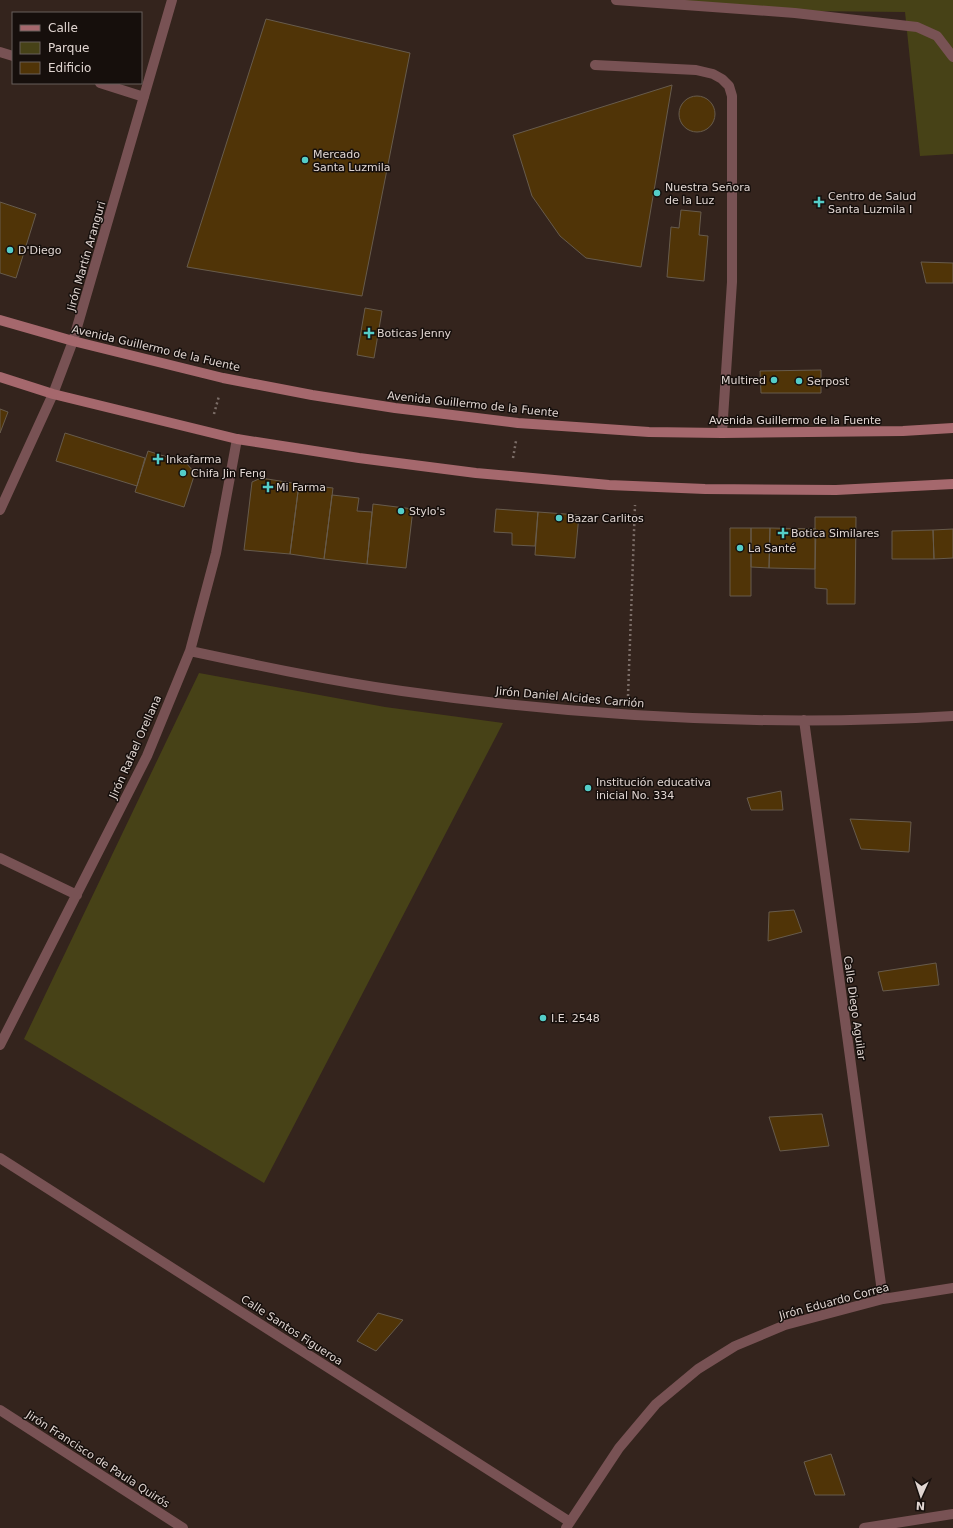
<svg xmlns="http://www.w3.org/2000/svg" width="953" height="1528" font-family="'DejaVu Sans',sans-serif">
<rect width="100%" height="100%" fill="#34241d"/>
<path fill="#474217" d="M657 0H953V154L920 156 905 12 806 11Z
M199 673 385 707 503 723 264 1183 24 1039Z"/>
<path fill="#503407" stroke="#675b4c" d="M266 19 410 53 362 296 187 267Z
M672 85 641 267 586 258 560 236 532 196 513 135Z
M679 114a18 18 0 1 1 36 0a18 18 0 1 1-36 0Z
M0 202 36 214 16 278 0 273Z
M681 210 701 212 699 235 708 236 704 281 667 277 671 227 679 228Z
M921 262 953 263V283H926Z
M365 308 382 311 374 358 357 355Z
M821 370V393H761L760 371Z
M0 409 8 412 0 433Z
M65 433 145 458 137 486 56 461Z
M148 451 186 463 195 473 184 507 135 492Z
M261 478 299 484 290 554 244 550 252 482Z
M299 484 333 488 324 559 290 554Z
M332 495 359 498 357 511 372 512 367 564 324 559Z
M373 504 413 509 406 568 367 564Z
M496 509 538 512 535 546 512 545V533L494 532Z
M538 512 579 515 575 558 535 555Z
M815 517H856L855 604H827V589L815 588Z
M730 528H751V596H730Z
M751 528H770L769 568 751 567Z
M770 528 816 529 815 569 769 568Z
M953 529V558L934 559 933 530Z
M933 530 934 559H892V531Z
M781 791 783 810H751L747 798Z
M850 819 911 822 909 852 861 849Z
M794 910 802 932 768 941 769 912Z
M936 963 939 985 883 991 878 972Z
M822 1114 829 1146 780 1151 769 1117Z
M378 1313 403 1320 376 1351 357 1341Z
M831 1454 845 1495H815L804 1462Z"/>
<g fill="none" stroke-linecap="round" stroke-linejoin="round">
<path stroke="#7b6d67" stroke-width="2.5" stroke-dasharray="2 3" stroke-linecap="butt" d="M214 414 219 396
M513 458 516 441
M628 696 635 505"/>
<path stroke="#785254" stroke-width="10" d="M616 0 795 13 917 27 937 36 953 57
M595 65 696 70 713 74 722 79 729 86 732 96V282L722 433"/>
<path stroke="#785254" stroke-width="10" d="M0 52 13 56
M100 83 144 97
M0 510 53 394 73 341 172 0
M190 651C260 666 331 681 402 691 584 717 769 727 953 716
M804 720 883 1299
M0 858 77 895
M0 1045 147 756 190 651 216 553 237 439
M0 1158 570 1522
M0 1410 183 1528
M566 1528 619 1448 656 1404 698 1369 735 1346 785 1325 883 1299 953 1288
M864 1528 953 1514"/>
<path stroke="#a5686d" stroke-width="10" d="M0 320 73 341 223 378 312 395 395 408 518 423 649 432 722 433 903 431 953 428
M0 377 53 394 237 439 359 458 476 473 609 485 705 489 836 490 953 484"/>
</g>
<g fill="#54cdc8" stroke="#160f0c" stroke-width="1.5">
<circle cx="305" cy="160" r="4"/>
<circle cx="657" cy="193" r="4"/>
<path d="M817 196h4v4h4v4h-4v4h-4v-4h-4v-4h4z"/>
<circle cx="10" cy="250" r="4"/>
<path d="M367 327h4v4h4v4h-4v4h-4v-4h-4v-4h4z"/>
<circle cx="774" cy="380" r="4"/>
<circle cx="799" cy="381" r="4"/>
<path d="M156 453h4v4h4v4h-4v4h-4v-4h-4v-4h4z"/>
<circle cx="183" cy="473" r="4"/>
<path d="M266 481h4v4h4v4h-4v4h-4v-4h-4v-4h4z"/>
<circle cx="401" cy="511" r="4"/>
<circle cx="559" cy="518" r="4"/>
<path d="M781 527h4v4h4v4h-4v4h-4v-4h-4v-4h4z"/>
<circle cx="740" cy="548" r="4"/>
<circle cx="588" cy="788" r="4"/>
<circle cx="543" cy="1018" r="4"/>
</g>
<g text-anchor="middle" stroke-width="3" stroke-linejoin="round" paint-order="stroke">
<g font-size="11" fill="#e0d5d1" stroke="#160f0c" text-anchor="start">
<text x="313" y="158">Mercado<tspan x="313" dy="13">Santa Luzmila</tspan></text>
<text x="665" y="191">Nuestra Señora<tspan x="665" dy="13">de la Luz</tspan></text>
<text x="828" y="200">Centro de Salud<tspan x="828" dy="13">Santa Luzmila I</tspan></text>
<text x="18" y="254">D'Diego</text>
<text x="377" y="337">Boticas Jenny</text>
<text x="766" y="384" text-anchor="end">Multired</text>
<text x="807" y="385">Serpost</text>
<text x="166" y="463">Inkafarma</text>
<text x="191" y="477">Chifa Jin Feng</text>
<text x="276" y="491">Mi Farma</text>
<text x="409" y="515">Stylo's</text>
<text x="567" y="522">Bazar Carlitos</text>
<text x="791" y="537">Botica Similares</text>
<text x="748" y="552">La Santé</text>
<text x="596" y="786">Institución educativa<tspan x="596" dy="13">inicial No. 334</tspan></text>
<text x="551" y="1022">I.E. 2548</text>
</g>
<g font-size="11" fill="#e0d5d1" stroke="#160f0c">
<text transform="translate(86 256) rotate(-74)" y="4">Jirón Martín Aranguri</text>
<text transform="translate(156 348) rotate(13)" y="4">Avenida Guillermo de la Fuente</text>
<text transform="translate(473 404) rotate(6)" y="4">Avenida Guillermo de la Fuente</text>
<text x="795" y="424">Avenida Guillermo de la Fuente</text>
<text transform="translate(570 697) rotate(5)" y="4">Jirón Daniel Alcides Carrión</text>
<text transform="translate(135 747) rotate(-66)" y="4">Jirón Rafael Orellana</text>
<text transform="translate(855 1008) rotate(82)" y="4">Calle Diego Aguilar</text>
<text transform="translate(834 1301) rotate(-15)" y="4">Jirón Eduardo Correa</text>
<text transform="translate(292 1330) rotate(33)" y="4">Calle Santos Figueroa</text>
<text transform="translate(98 1459) rotate(33)" y="4">Jirón Francisco de Paula Quirós</text>
</g>
</g>
<rect x="12" y="12" width="130" height="72" fill="#160f0c" stroke="#675e5b"/>
<rect x="20" y="25" width="20" height="6" fill="#a5686d" stroke="#675e5b"/>
<text x="48" y="32" font-size="12" fill="#e0d5d1">Calle</text>
<rect x="20" y="42" width="20" height="12" fill="#474217" stroke="#675e5b"/>
<text x="48" y="52" font-size="12" fill="#e0d5d1">Parque</text>
<rect x="20" y="62" width="20" height="12" fill="#503407" stroke="#675e5b"/>
<text x="48" y="72" font-size="12" fill="#e0d5d1">Edificio</text>
<g transform="translate(921 1496) rotate(183)" stroke="#160f0c" stroke-width="3" paint-order="stroke">
<path d="M0-3L7 15L0 10L-7 15Z" fill="#e0d5d1"/>
<text y="-6" font-size="11" font-weight="bold" text-anchor="middle" fill="#e0d5d1">N</text>
</g>
</svg>
